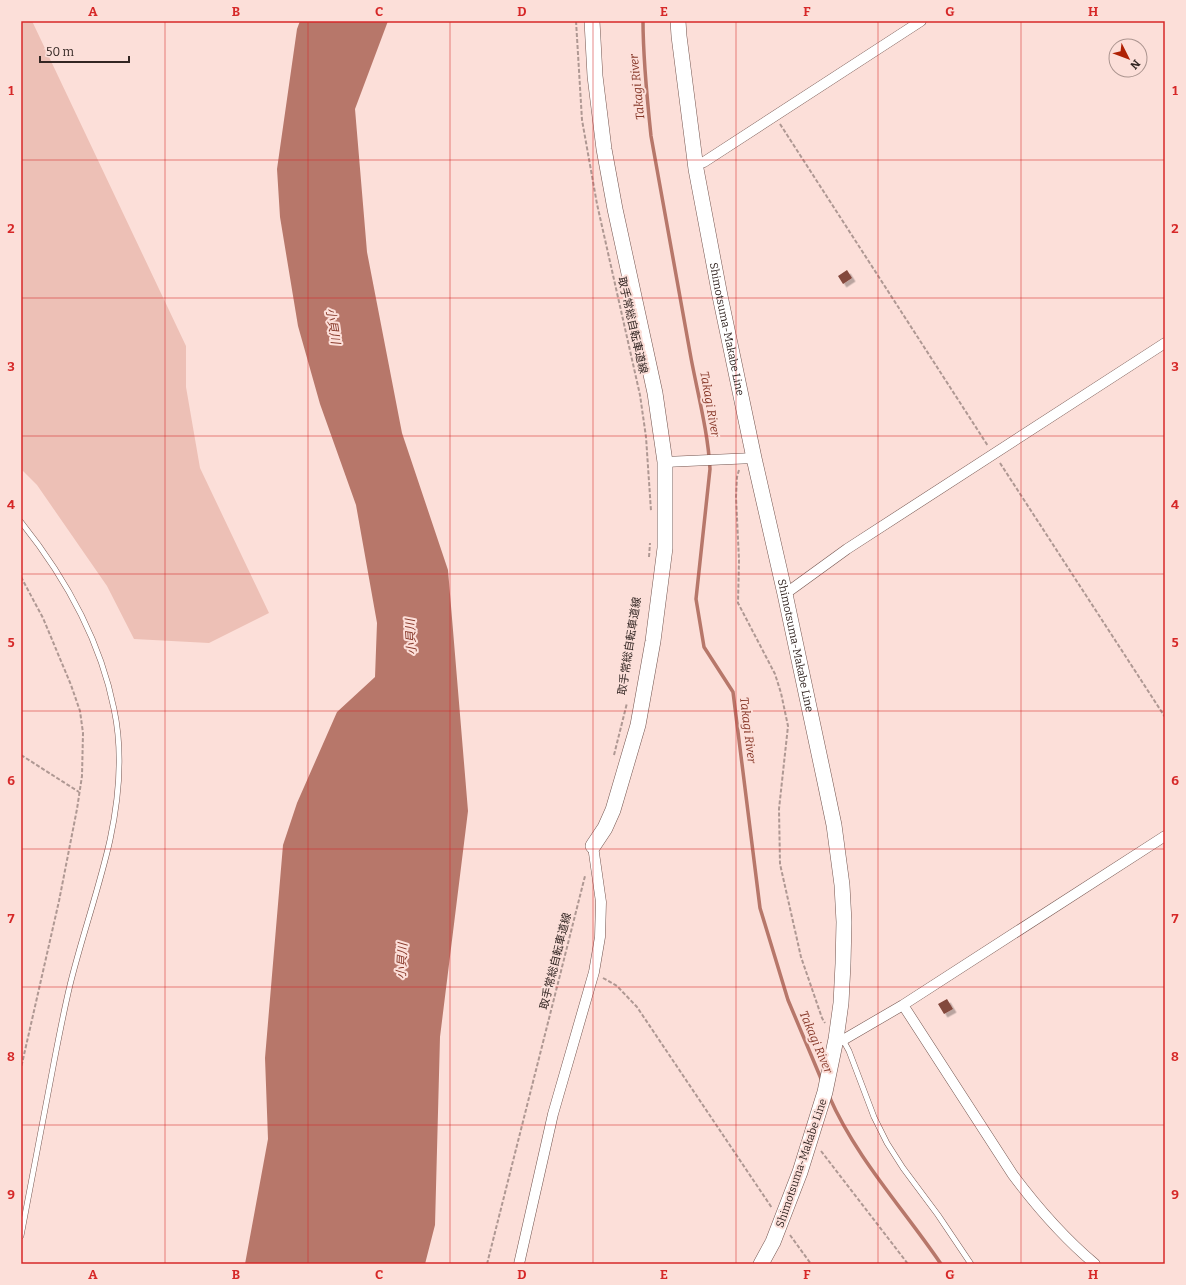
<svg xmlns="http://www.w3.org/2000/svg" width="1186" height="1285" font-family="Bitter,'Noto Sans JP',serif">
<defs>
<filter id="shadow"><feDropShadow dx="3.5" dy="3.5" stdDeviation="0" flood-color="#0004"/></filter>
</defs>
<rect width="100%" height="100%" fill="#fcdfd9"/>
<path fill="#edc0b6" d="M21 21H32L186 346V387L200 468 269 613 209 643 134 639 107 586 37 485 21 469Z"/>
<path fill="#b7776a" d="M300 21H388L355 109 367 252 402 433 448 570 468 811 440 1037 435 1225 425 1264H245L268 1139 265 1058 283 845 297 803 337 712 375 677 377 623 356 505 320 404 298 326 280 217 277 169 297 29Z"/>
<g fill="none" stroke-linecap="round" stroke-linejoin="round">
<path stroke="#b7776a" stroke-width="3.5" d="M643 21C643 59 647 98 651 136 665 210 678 284 691 358 698 395 708 432 710 469L696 599 704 647 733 692 760 908 788 1000 822 1081
M829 1096C856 1158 903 1208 941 1264"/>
</g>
<path fill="#83483c" filter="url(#shadow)" d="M847 270 852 278 843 284 838 276Z
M947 999 953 1009 944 1014 938 1004Z"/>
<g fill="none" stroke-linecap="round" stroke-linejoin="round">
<defs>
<path id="lane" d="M21 522C65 577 100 639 114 709 123 751 119 798 110 840 99 889 82 936 70 985 64 1010 59 1036 54 1062 43 1120 32 1178 21 1236
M843 1040 849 1051 874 1117 887 1143 903 1168 938 1215 971 1264"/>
<path id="street" d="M695 165 704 162 921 21
M665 462 754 458
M785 594 847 549 1165 343
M903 1005 1013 1175C1037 1207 1064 1238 1095 1264
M836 1039 843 1040 903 1005 1165 836
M519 1264 553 1114 594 972 600 937 601 902 593 846"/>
<g id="secondary">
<path d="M592 21 595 76 604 149 615 209 655 393 665 462V548L653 641 638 725 613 810 605 828 593 846"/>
<path id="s1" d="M678 21 679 36 696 169 720 296 754 458 785 594 825 782 834 825 842 885 844 922 843 964 841 1003 836 1039 825 1092 800 1172 773 1242 761 1264"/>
</g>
</defs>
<use href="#lane" stroke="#74554f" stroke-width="6"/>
<use href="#street" stroke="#74554f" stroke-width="11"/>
<use href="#secondary" stroke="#74554f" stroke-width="16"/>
<path stroke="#af9893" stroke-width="2" stroke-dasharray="4 2" stroke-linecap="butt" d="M576 21 582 120 597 204 640 395 646 437 651 511
M780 124 988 446
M1000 463 1165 717
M739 470 737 477 736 497 739 560 738 603 775 674 781 693 788 726 779 809 780 864 801 957 822 1018 825 1023
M649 557 650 543
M21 577 43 618 71 685 80 711 83 733 82 776 77 809 59 901 21 1068
M21 755 79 792
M614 755 627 703
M603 978 617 986 637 1007 772 1208
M821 1151 908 1264
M790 1235 811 1264
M487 1264 585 876"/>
<use href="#lane" stroke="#fff" stroke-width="5"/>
<use href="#street" stroke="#fff" stroke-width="10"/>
<use href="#secondary" stroke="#fff" stroke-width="15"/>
</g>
<path fill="none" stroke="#d62828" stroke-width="1" stroke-opacity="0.55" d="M165 21V1264M308 21V1264M450 21V1264M593 21V1264M736 21V1264M878 21V1264M1021 21V1264M21 160H1165M21 298H1165M21 436H1165M21 574H1165M21 711H1165M21 849H1165M21 987H1165M21 1125H1165"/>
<g text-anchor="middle" stroke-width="4" stroke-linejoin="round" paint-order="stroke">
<g font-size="11" fill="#332623" stroke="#fcdfd9">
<text transform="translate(633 325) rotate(77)" y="4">取手常総自転車道線</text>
<text dy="4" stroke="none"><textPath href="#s1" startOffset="312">Shimotsuma-Makabe Line</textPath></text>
<text transform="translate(629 646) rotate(-81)" y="4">取手常総自転車道線</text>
<text dy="4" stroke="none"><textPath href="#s1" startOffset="636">Shimotsuma-Makabe Line</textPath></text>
<text transform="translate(555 961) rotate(-76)" y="4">取手常総自転車道線</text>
<text transform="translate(801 1163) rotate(-71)" y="4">Shimotsuma-Makabe Line</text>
</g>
<g font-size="12" font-style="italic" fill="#873829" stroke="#fcdfd9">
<text transform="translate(637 87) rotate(-96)" y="4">Takagi River</text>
<text transform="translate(333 326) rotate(81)" y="4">小貝川</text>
<text transform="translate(710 404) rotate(80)" y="4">Takagi River</text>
<text transform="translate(411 637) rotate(-93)" y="4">小貝川</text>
<text transform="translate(748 730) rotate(83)" y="4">Takagi River</text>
<text transform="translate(402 961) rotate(-87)" y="4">小貝川</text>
<text transform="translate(816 1042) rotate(67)" y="4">Takagi River</text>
</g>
</g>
<rect width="1186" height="1285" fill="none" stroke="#fcdfd9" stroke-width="44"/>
<g transform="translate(1128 58) rotate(132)"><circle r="19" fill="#fcdfd9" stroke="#ac9590"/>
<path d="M0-3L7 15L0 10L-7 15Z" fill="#af2205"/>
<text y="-6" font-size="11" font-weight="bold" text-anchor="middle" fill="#332623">N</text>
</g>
<path d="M40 56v6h89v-6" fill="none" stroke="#332623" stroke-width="2"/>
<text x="46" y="56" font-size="12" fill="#332623" stroke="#fcdfd9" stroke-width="3" paint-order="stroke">50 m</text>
<rect x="22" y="22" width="1142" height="1241" fill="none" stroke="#d62828" stroke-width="1.5"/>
<g font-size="13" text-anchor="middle" font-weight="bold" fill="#d62828">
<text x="93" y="16">A</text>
<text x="236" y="16">B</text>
<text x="379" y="16">C</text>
<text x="522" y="16">D</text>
<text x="664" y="16">E</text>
<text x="807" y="16">F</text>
<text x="950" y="16">G</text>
<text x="1093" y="16">H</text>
<text x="11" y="95">1</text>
<text x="1175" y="95">1</text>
<text x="11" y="233">2</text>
<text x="1175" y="233">2</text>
<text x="11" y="371">3</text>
<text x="1175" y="371">3</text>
<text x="11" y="509">4</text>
<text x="1175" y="509">4</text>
<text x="11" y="647">5</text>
<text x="1175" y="647">5</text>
<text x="11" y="785">6</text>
<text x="1175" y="785">6</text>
<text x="11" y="923">7</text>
<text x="1175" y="923">7</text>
<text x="11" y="1061">8</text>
<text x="1175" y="1061">8</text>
<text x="11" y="1199">9</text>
<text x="1175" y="1199">9</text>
<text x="93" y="1279">A</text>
<text x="236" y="1279">B</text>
<text x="379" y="1279">C</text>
<text x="522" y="1279">D</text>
<text x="664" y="1279">E</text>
<text x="807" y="1279">F</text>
<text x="950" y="1279">G</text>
<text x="1093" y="1279">H</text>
</g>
</svg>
